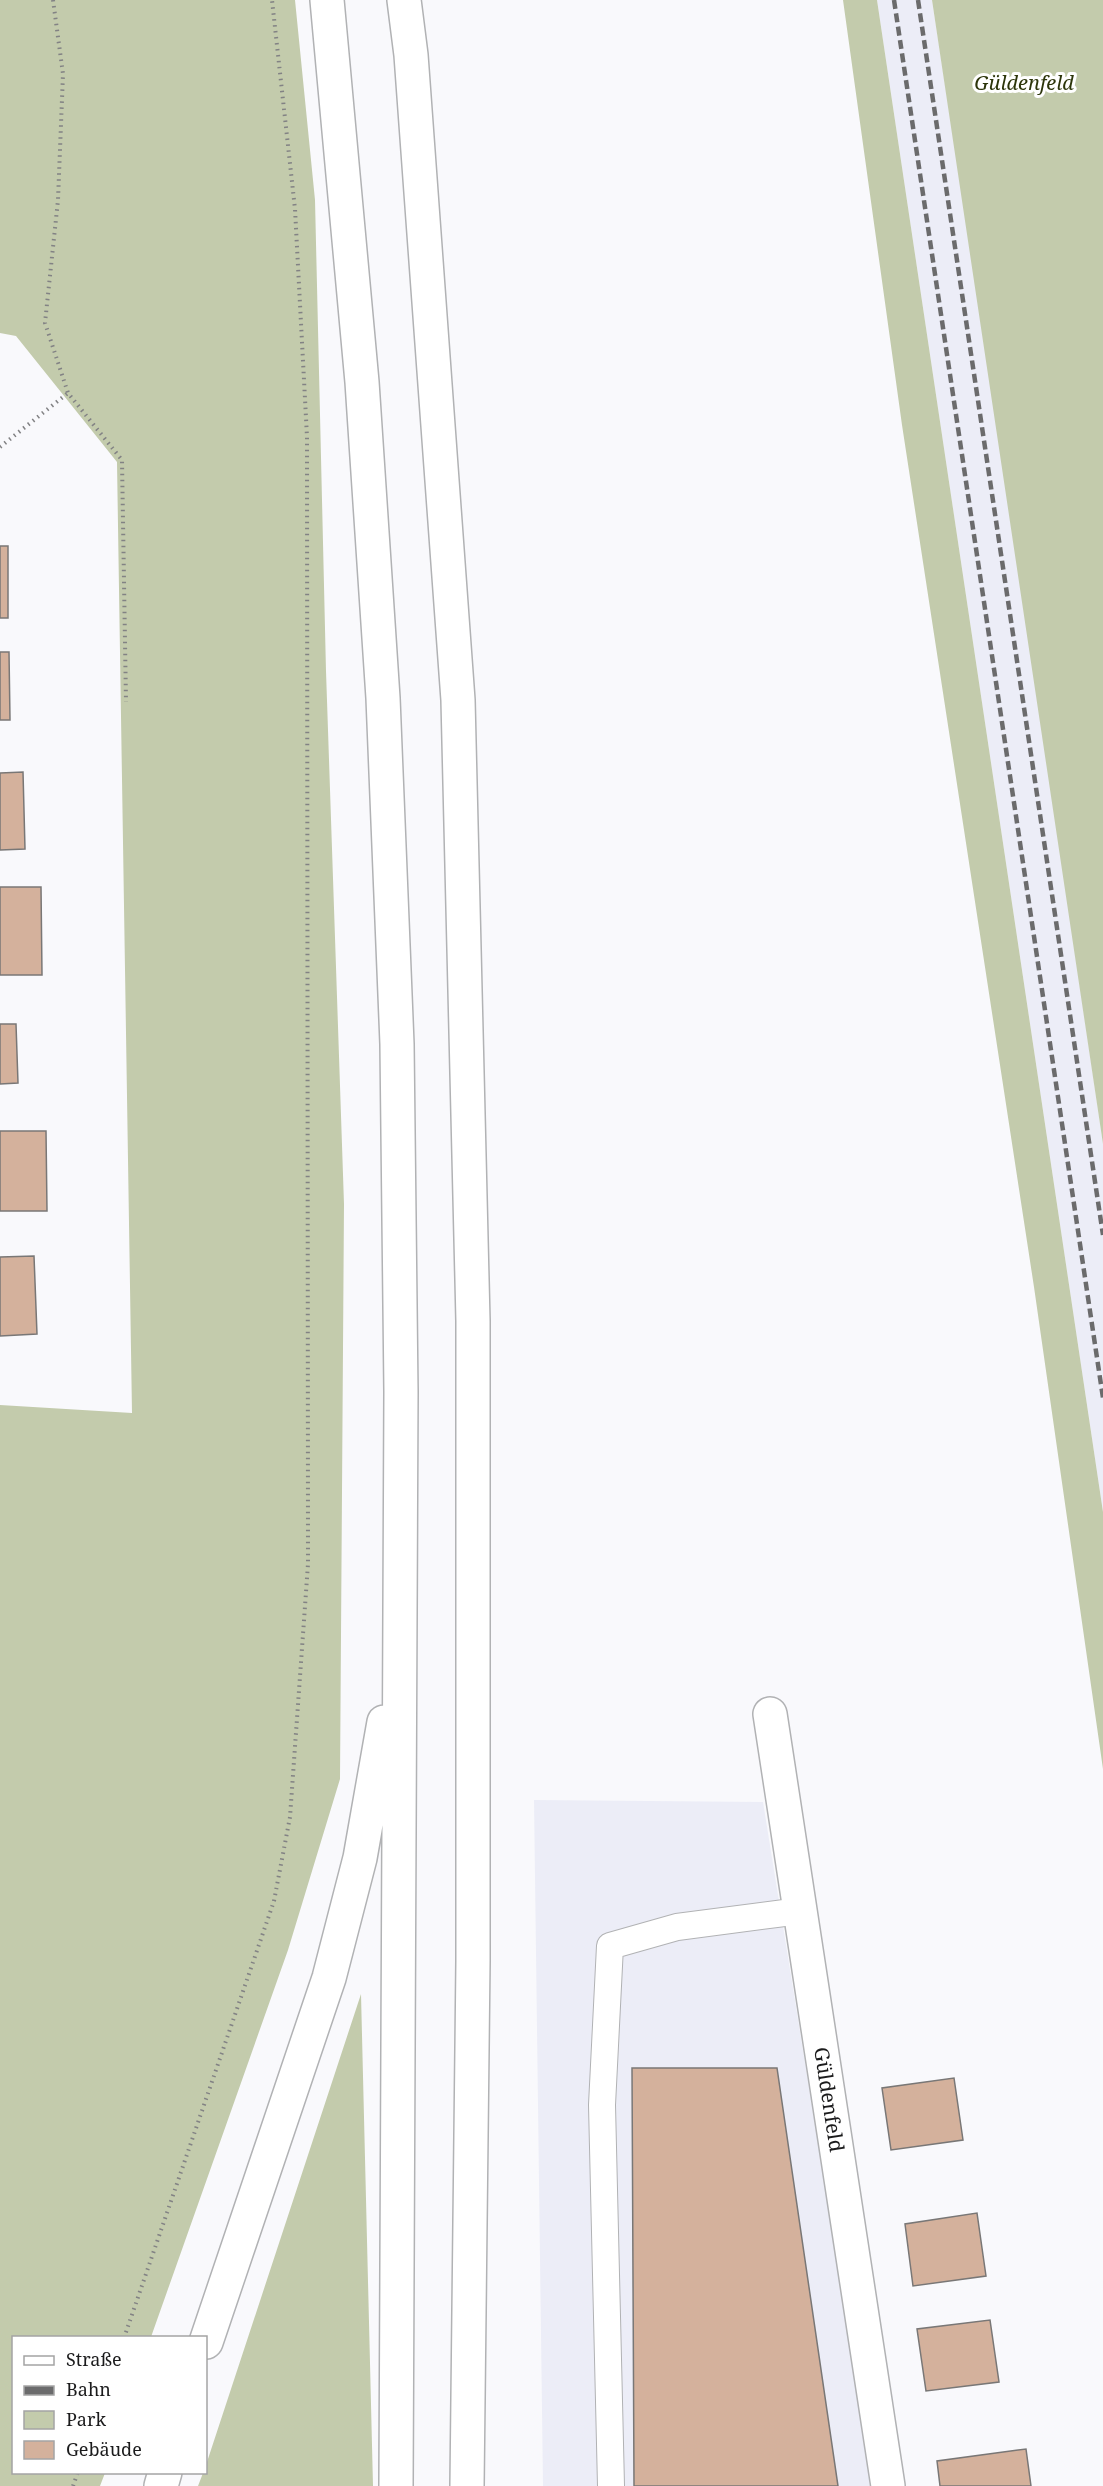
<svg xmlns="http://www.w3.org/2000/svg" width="1103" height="2486" font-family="'Noto Serif',serif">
<rect width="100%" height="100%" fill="#f9f9fc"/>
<path fill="#ecedf7" d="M877 0H932L1008 496 1103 1144V1512Z
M534 1800 763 1802 842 2292 870 2486H543Z"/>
<path fill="#c3cbac" d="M0 0H295L315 200 326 671 344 1204 340 1779 288 1950 151 2337 14 2338V2472L105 2473 100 2486H0V1405L132 1413 117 462 16 336 0 333Z
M843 0H877L1103 1512V1769L1034 1287 902 425Z
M932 0H1103V1144Z
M361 1994 373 2486H198L203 2473 206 2472V2465Z"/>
<path fill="#d4b19c" stroke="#797776" stroke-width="1.5" d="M0 546H8V618H0Z
M0 652H9L10 720H0Z
M23 772 25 849 0 850V773Z
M0 887H41L42 975H0Z
M0 1024H16L18 1083 0 1084Z
M0 1131H46L47 1211H0Z
M34 1256 37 1334 0 1336V1257Z
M632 2068H777L838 2486H634Z
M954 2078 963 2140 891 2150 882 2088Z
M977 2213 986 2276 913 2286 905 2224Z
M990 2320 999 2382 926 2391 917 2329Z
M1026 2449 1031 2486H940L937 2461Z"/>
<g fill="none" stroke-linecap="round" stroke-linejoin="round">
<defs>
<path id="service" d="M611 2486 602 2105 610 1946 677 1927 800 1911"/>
<g id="minor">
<path id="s1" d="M770 1714 888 2486"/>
</g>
<path id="trunk" d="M327 0 362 382 383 698 397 1044 401 1392 396 2486
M404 0 411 55 458 700 473 1321V1961L467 2486
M206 2342 329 1978 360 1858 384 1722
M161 2486 165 2472"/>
</defs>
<use href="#service" stroke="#b1b2b4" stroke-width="28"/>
<use href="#minor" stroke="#b1b2b4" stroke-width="36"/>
<use href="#trunk" stroke="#b1b2b4" stroke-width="36"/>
<path stroke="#828284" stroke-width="4" stroke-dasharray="1.5 4.5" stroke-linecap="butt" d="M53 0 63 74 58 200 45 323 68 393 122 460 126 702
M0 447 68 393
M124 2338 274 1901 290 1817 308 1564 307 437 295 209 272 0
M73 2486 78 2472"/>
<use href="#service" stroke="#fff" stroke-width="26"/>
<use href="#minor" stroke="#fff" stroke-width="33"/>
<use href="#trunk" stroke="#fff" stroke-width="33"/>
<path stroke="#6b6b6c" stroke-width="4.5" stroke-dasharray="9 4.5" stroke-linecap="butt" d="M894 0 1103 1398
M918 0 1103 1235"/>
</g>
<g text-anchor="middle" stroke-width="6" stroke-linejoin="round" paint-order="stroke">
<g font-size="20" font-style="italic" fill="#2c350a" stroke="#fff">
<text x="1024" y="90">Güldenfeld</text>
</g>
<g font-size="20" fill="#1b1b1c" stroke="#fff">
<text dy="7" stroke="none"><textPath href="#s1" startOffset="390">Güldenfeld</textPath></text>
</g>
</g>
<rect x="12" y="2336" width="195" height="138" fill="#ffffff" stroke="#a4a4a4" stroke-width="1.5"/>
<rect x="24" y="2356" width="30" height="9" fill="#ffffff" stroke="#a4a4a4" stroke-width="1.5"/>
<text x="66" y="2366" font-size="18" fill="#1b1b1c">Straße</text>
<rect x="24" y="2386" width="30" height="9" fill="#6b6b6c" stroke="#a4a4a4" stroke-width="1.5"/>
<text x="66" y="2396" font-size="18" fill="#1b1b1c">Bahn</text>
<rect x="24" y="2411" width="30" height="18" fill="#c3cbac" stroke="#a4a4a4" stroke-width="1.5"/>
<text x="66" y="2426" font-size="18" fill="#1b1b1c">Park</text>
<rect x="24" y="2441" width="30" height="18" fill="#d4b19c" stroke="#a4a4a4" stroke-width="1.5"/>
<text x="66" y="2456" font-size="18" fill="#1b1b1c">Gebäude</text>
</svg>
